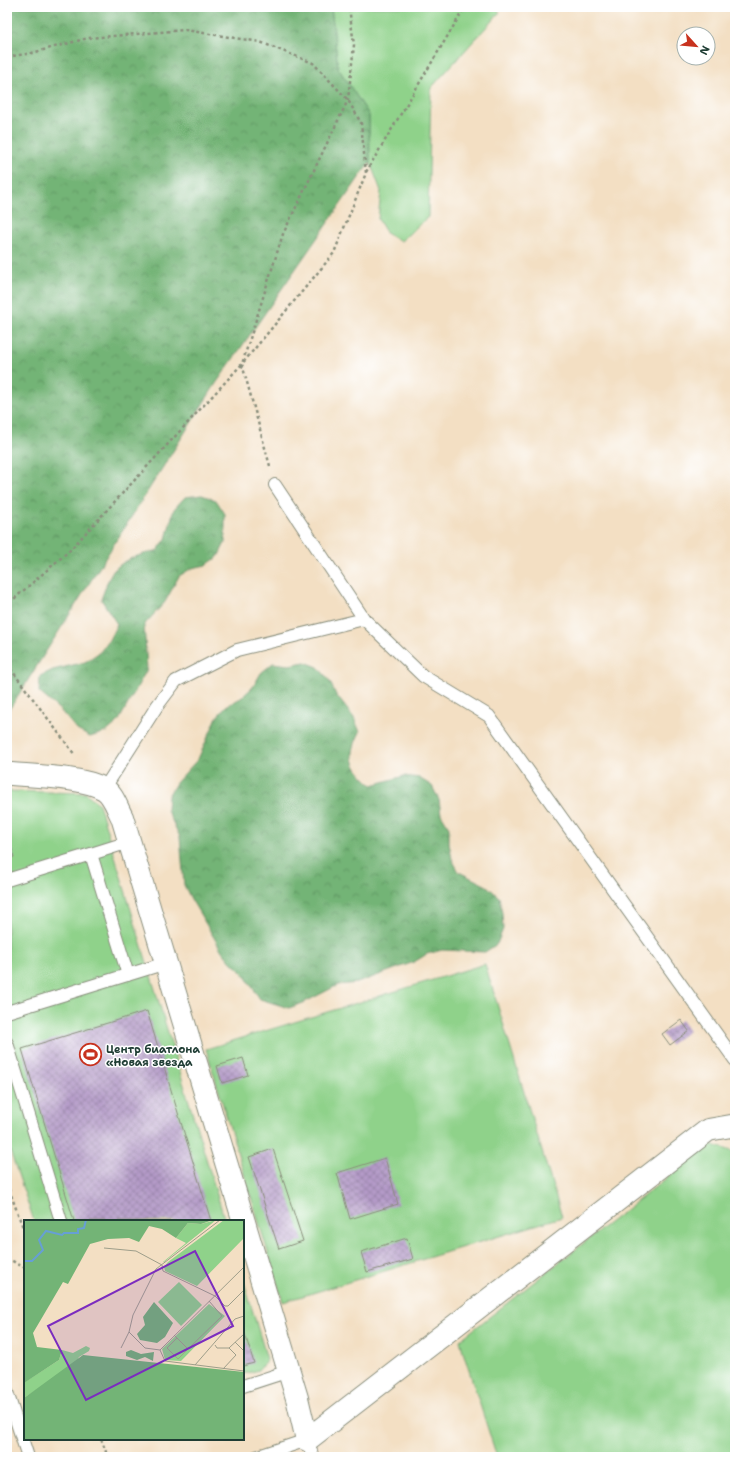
<svg xmlns="http://www.w3.org/2000/svg" width="742" height="1464" font-family="'Shantell Sans',sans-serif">
<defs>
<pattern id="forest-crowns" width="20" height="18" patternUnits="userSpaceOnUse"><rect width="20" height="18" fill="#73b476"/><path d="M2 6a3 3 0 1 1 6 0M12 15a3 3 0 1 1 6 0" fill="none" stroke="#5e9462"/></pattern>
<pattern id="building-cross-hatch" width="8" height="8" patternUnits="userSpaceOnUse"><rect width="8" height="8" fill="#b49ac8"/><path d="M0 0l8 8M0 8l8-8" fill="none" stroke="#927fa3"/></pattern>
</defs>
<rect width="100%" height="100%" fill="#fff"/>
<filter id="ink" filterUnits="userSpaceOnUse"><feTurbulence type="fractalNoise" baseFrequency=".025" numOctaves="2"/><feDisplacementMap in="SourceGraphic" scale="8" xChannelSelector="R" yChannelSelector="G"/><feConvolveMatrix kernelMatrix="1 2 1 2 8 2 1 2 1" color-interpolation-filters="sRGB"/></filter>
<filter id="wash" filterUnits="userSpaceOnUse"><feTurbulence type="fractalNoise" baseFrequency=".012" numOctaves="4" result="noise"/><feDisplacementMap in="SourceGraphic" scale="16" xChannelSelector="R" yChannelSelector="G"/><feGaussianBlur stdDeviation="0.9" result="paint"/><feColorMatrix in="noise" values="0 0 0 0 0 0 0 0 0 0 0 0 0 0 0 0 0 1.4 0 .05"/><feComposite in="paint" operator="in"/></filter>
<g filter="url(#wash)">
<rect width="100%" height="100%" fill="#f3dfc3"/>
<path fill="#8fd28a" stroke="#57885f" d="M331 7H495L500 12 431 88 428 217 401 241 387 234 378 219 381 191 370 162 369 115 338 68Z
M7 791 86 793 99 804 225 1221H34L7 1142Z
M485 964 562 1217 283 1302 206 1049Z
M710 1144 735 1152V1457H497L464 1355 460 1340Z
M243 1279 267 1359 259 1370 243 1374Z"/>
<path fill="url(#forest-crowns)" stroke="#497855" d="M7 7H331L338 68 369 115 370 162 215 385 7 713Z
M202 495 216 500 225 514V543L218 557 206 565 192 568 179 576 165 602 144 625 147 669 140 682 118 722 106 732 90 737 77 730 61 711 39 692 40 676 53 670 85 662 100 652 109 640 117 624 101 599C105 590 108 577 114 570 126 558 142 554 157 551L166 539 174 509 185 497Z
M305 662 318 667 329 680 336 695 354 718 360 732C347 758 352 766 372 785L404 776 419 778 432 786 439 800 441 814 449 827V843L452 859 459 872 487 886 499 897 502 913 503 929 497 944 485 952 442 950 427 954 414 962 357 983 338 985 303 1003 289 1008 260 999 243 973 231 962 222 951 191 899 184 885 180 837 167 810 168 796 176 783 198 759 217 717 226 706 241 698 253 687 261 673 273 663 289 665Z"/>
<g id="blocks">
<path fill="url(#building-cross-hatch)" d="M7 835 14 857 7 859Z
M147 1011 211 1221H74L22 1049Z
M681 1020 689 1031 670 1045 662 1034Z
M243 1058 248 1075 222 1083 217 1066Z
M273 1149 303 1241 279 1249 249 1157Z
M385 1158 398 1204 350 1219 337 1173Z
M407 1238 413 1259 367 1272 361 1252Z
M243 1328 254 1363 243 1366Z"/>
</g>
</g>
<g filter="url(#ink)">
<use href="#blocks" fill-opacity="0" stroke="#898e7c" stroke-width="1"/>
<g fill="none" stroke-linecap="round" stroke-linejoin="round">
<defs>
<path id="service" d="M275 485 364 619 423 676 489 716 735 1060
M104 789 157 706 176 681 237 650 364 619
M91 854 129 842
M7 880 91 854 128 975
M7 1012 166 963
M7 1043 61 1221
M243 1386 289 1371
M7 1392 28 1457
M256 1457 307 1440 313 1457"/>
<path id="minor" d="M7 774H12C36 776 83 777 104 789 113 794 117 808 122 817L297 1398 307 1440 708 1130 731 1126 735 1127"/>
</defs>
<use href="#service" stroke="#898e7c" stroke-width="14"/>
<use href="#minor" stroke="#898e7c" stroke-width="24"/>
<path stroke="#898e7c" stroke-width="2.5" stroke-dasharray="3 3" stroke-linecap="butt" d="M7 57 32 53 88 38 185 30 260 42 313 63 348 100 361 123 366 173 334 253 242 364 70 550 7 605
M366 172 465 7
M270 466 242 364 283 234 348 100 354 45 349 7
M7 664 75 755
M7 1184 25 1233
M7 1258 25 1268
M101 1439 108 1457"/>
<use href="#service" stroke="#fff" stroke-width="12"/>
<use href="#minor" stroke="#fff" stroke-width="22"/>
</g>
</g>
<defs>
<symbol id="stadium-ring" viewBox="-11 -11 22 22"><circle r="9.5" fill="#fff" stroke="#c8321e" stroke-width="1.5"/><path d="M0-5a6.5 5 0 1 0 0 10a6.5 5 0 1 0 0-10ZM-3.5-1.8h7v3.6h-7Z" fill="#c8321e"/></symbol>
</defs>
<g fill-rule="evenodd">
<use href="#stadium-ring" x="78" y="1042" width="25" height="25"/>
</g>
<g text-anchor="middle" stroke-width="3" stroke-linejoin="round" paint-order="stroke">
<g font-size="11" font-weight="bold" fill="#1f3d34" stroke="#fff" text-anchor="start">
<text x="106" y="1053">Центр биатлона<tspan x="106" dy="13">«Новая звезда</tspan></text>
</g>
</g>
<g transform="translate(24 1220)">
<rect width="220" height="220" fill="#f3dfc3"/>
<path d="M192 0 140 42H139L162 23 152 18 164 3 177 4ZM200 0H220V18L173 66 141 51 140 47 144 42ZM155 62 178 85 157 106 134 82ZM185 84 201 96 157 141 141 140 138 129ZM62 126 66 128 65 131 55 137 52 143 0 178 1 162 35 140 38 130 49 133Z" fill="#8fd28a"/>
<path d="M0 0H189L177 4 164 3 152 18 138 9 125 6 115 22 105 18 84 19 66 24 44 64 39 62 9 113 13 127 38 130 35 140 0 163ZM130 82 149 103 141 117 133 123 116 120 113 114 121 105 119 97ZM107 130 117 134 130 132 129 141 121 137 113 140 102 136V132ZM59 135 220 152V220H0V178Z" fill="#73b476"/>
<path fill="none" stroke="#679fd5" stroke-width="2" d="M0 41H8L19 30 15 20 22 11 38 15 40 13H54V9L60 8 62 0"/>
<path fill="none" stroke="#9e9e8a" stroke-width="1" d="M80 28 112 31 138 45 139 51 191 76 201 86H204L220 70M220 47 136 130 141 141 220 151M105 112 121 128 136 130M150 115 164 129 198 96 185 81M153 118 143 128 154 139 164 129M211 122 220 131M191 125 193 128H205M97 128 105 112 109 95 132 49 196 0M171 145 211 99 220 96M199 149 212 135 205 128 220 114"/>
<path fill="#7b2cbf" fill-opacity="0.15" stroke="#7b2cbf" stroke-width="2" d="M171 31 209 106 62 180 24 106Z"/>
<rect width="220" height="220" fill="none" stroke="#1f3d34" stroke-width="2"/>
</g>
<rect width="742" height="1464" fill="none" stroke="#fff" stroke-width="24"/>
<g transform="translate(696 46) rotate(117)"><circle r="19" fill="#ffffff" stroke="#a5b1ae"/>
<path d="M0-3L7 15L0 10L-7 15Z" fill="#c8321e"/>
<text y="-6" font-size="11" font-weight="bold" text-anchor="middle" fill="#1f3d34">N</text>
</g>
</svg>
